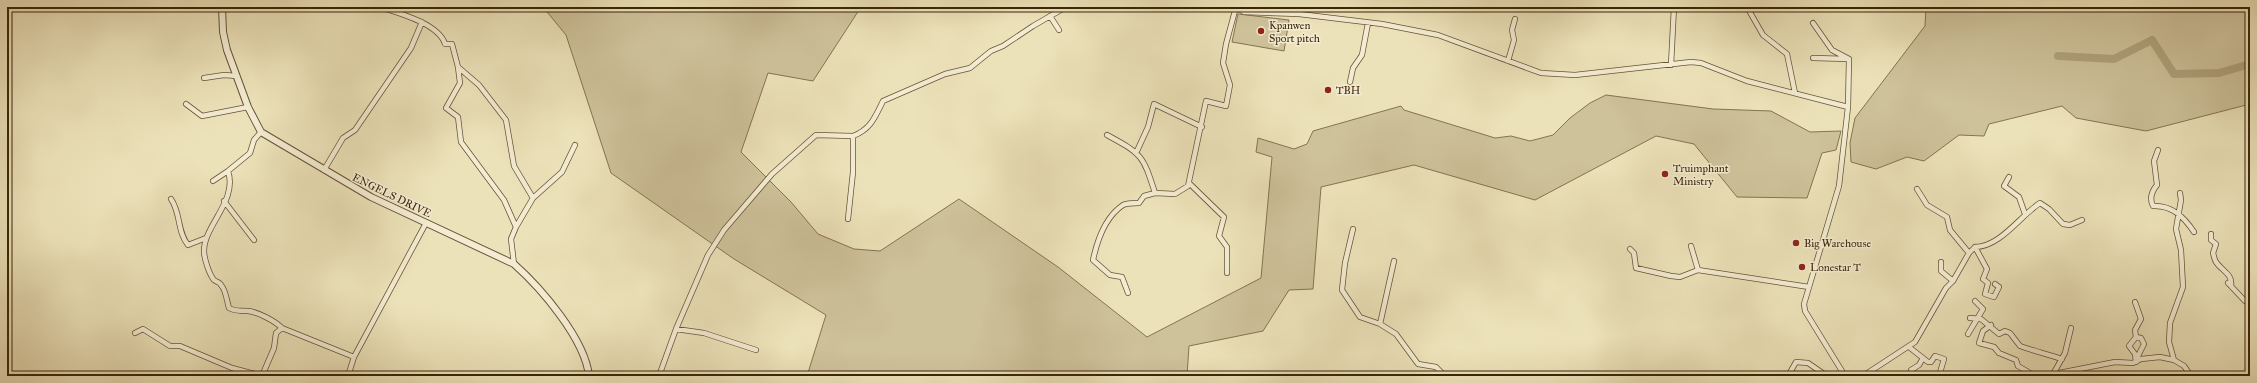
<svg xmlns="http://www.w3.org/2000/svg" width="2257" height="383" font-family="'IM FELL Great Primer',serif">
<rect width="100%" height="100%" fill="#ece2b9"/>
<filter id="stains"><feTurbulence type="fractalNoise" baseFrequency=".005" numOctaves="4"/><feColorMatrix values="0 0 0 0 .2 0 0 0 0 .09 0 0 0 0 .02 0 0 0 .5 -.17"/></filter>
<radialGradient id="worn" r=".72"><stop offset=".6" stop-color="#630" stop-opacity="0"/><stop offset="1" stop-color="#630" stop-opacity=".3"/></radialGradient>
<path fill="#cec29b" stroke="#847452" d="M543 7H861L813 81 768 73 741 152 791 202 818 234 854 249 880 251 959 199 1058 267 1147 337 1261 278 1272 157 1256 152 1258 138 1294 149 1307 144 1313 131 1401 106 1404 110 1495 138 1511 136 1530 141 1553 135 1570 118 1590 103 1606 95 1713 109 1771 111 1810 132 1841 131 1836 150 1822 153 1807 198 1737 197 1694 144 1656 136 1535 200 1414 165 1321 187 1313 289 1289 290 1263 331 1189 346 1187 376H807L826 315 734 259 611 173 566 35Z
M1926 7H2250V104L2146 131 2076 118 2062 106 1989 124 1984 136 1959 135 1924 161 1907 157 1876 169 1851 162 1850 143 1855 118 1925 26Z
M1238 14 1289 20 1284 51 1232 42Z"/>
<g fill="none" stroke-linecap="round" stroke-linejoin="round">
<path stroke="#afa27d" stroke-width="8" d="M2058 56 2114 59 2152 40 2174 74 2219 73 2250 64"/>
<defs>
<path id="minor" d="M380 7C399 13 439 24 445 44H452L458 67 479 85 506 120 514 166 533 198
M1236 7 1244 12 1299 14 1382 24 1438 35 1541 73 1575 75 1691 62 1701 63 1747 81 1848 107
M1747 7 1763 35 1787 54 1795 93
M1050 16 1059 30
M1813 23 1832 50 1849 59
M1813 58 1849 59
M1508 61 1514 40 1512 30 1515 19
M1671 65 1674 7
M458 67 460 83 446 108 458 117 461 142 504 200 516 227
M204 78 224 75 237 76
M1350 82 1353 68 1362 55 1368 23
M186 104 202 116 248 107
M261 132 254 140 250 153 228 171C238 201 204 225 204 251 204 258 209 274 214 280 216 282 220 282 221 285 226 290 227 302 229 308 236 312 240 310 248 311 258 312 275 321 282 328
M1107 135C1142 154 1143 155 1155 193L1175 194 1188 186 1206 101 1226 106 1230 85 1223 63 1226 44 1236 7
M2158 150 2154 161 2157 185C2152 191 2149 198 2153 206 2172 205 2184 217 2194 232
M1137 151 1148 127 1154 104 1202 127
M324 170 343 138 355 130 411 48 422 22
M2009 177 2004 186 2019 197 2025 214
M213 181 228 171
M1189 183 1224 217 1219 236 1227 247V273
M1917 189 1927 205 1947 217 1950 230 1969 253
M171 199C181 213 177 232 188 245L206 238
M224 201 254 240
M848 219 853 172V136
M1353 229 1345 263 1342 290 1360 317 1380 324 1396 334 1418 364 1436 367 1445 376
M2211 234V240L2216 244 2213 253C2214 256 2214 259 2216 262 2222 271 2233 274 2231 286
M1691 246 1698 270
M1975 247 1987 269 1983 279 1988 283 1985 294 1994 297 1999 287 1995 284
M1630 249 1634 253 1636 268 1671 276 1680 277 1698 270 1809 287
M1941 262V271L1953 281
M514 264 511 239 516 227 533 198 562 172 575 145
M2228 283 2245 301 2250 300
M1128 293 1122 277 1110 275 1093 260C1097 241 1105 217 1123 205 1127 203 1134 203 1139 203L1144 196 1155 193
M2135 302 2141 319 2135 330 2136 337 2129 346 2135 354 2136 362
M1970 318 1981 319 1999 334 2005 331 2010 333 2020 346C2034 351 2047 354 2062 359
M1380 324 1394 261
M1991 325 1983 331 1979 343 1994 347 1999 353 2016 360 2018 366 2035 376
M676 329 708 255 724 230 772 174 816 135 853 136C871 129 875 117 883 101L945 74 970 68 991 51 1003 46 1033 26 1066 7
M135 333 143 329 170 346H180L232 368 262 376
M1968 334 1983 309 1975 301
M2136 337 2141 338 2144 344 2137 358
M1909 347 1928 362H1931L1935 356 1944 359 1939 376
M2174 360 2169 342 2170 323 2183 287 2181 250 2176 229 2181 200 2180 193
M2054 374 2115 362 2133 363 2141 359 2160 357 2174 360 2184 366 2191 376
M262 376 274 348 276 333 282 328 354 357
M348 376 354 357 426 223
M659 376 676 329 704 333 756 350
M1788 376 1796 362 1808 363 1827 376
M1845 376 1805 311 1804 304 1839 186 1848 107 1849 59
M1863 376 1915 342 1946 288 1953 281 1969 253 1975 247C2000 247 2020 216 2040 203L2049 209 2063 224 2070 225 2082 220
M1911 376V370L1919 365 1923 358
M2052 376 2065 353 2071 328"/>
<path id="tertiary" d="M222 7 223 32 227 50 248 107 261 132 371 197 514 264C541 288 585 339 589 376"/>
</defs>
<use href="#minor" stroke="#665435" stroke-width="6"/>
<use href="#tertiary" stroke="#665435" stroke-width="8"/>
<use href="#minor" stroke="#f3ecd2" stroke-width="4.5"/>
<use href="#tertiary" stroke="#f3ecd2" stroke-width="6"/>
</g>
<g fill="#8f2418" stroke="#f3ecd2" stroke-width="1.5">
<circle cx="1261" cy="31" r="4"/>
<circle cx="1328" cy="90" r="4"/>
<circle cx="1665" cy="174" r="4"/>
<circle cx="1796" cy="243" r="4"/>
<circle cx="1802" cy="267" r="4"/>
</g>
<g text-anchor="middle" stroke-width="3" stroke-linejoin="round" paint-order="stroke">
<g font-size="11" fill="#3a2509" stroke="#f3ecd2" text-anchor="start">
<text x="1269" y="29">Kpanwen<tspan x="1269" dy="13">Sport pitch</tspan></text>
<text x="1336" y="94">TBH</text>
<text x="1673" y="172">Truimphant<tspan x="1673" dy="13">Ministry</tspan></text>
<text x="1804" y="247">Big Warehouse</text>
<text x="1810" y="271">Lonestar T</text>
</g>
<g font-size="11" fill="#3a2509" stroke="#f3ecd2">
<text transform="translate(392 195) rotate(26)" y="4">ENGELS DRIVE</text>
</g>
</g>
<rect width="2257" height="383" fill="none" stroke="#ece2b9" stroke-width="24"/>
<rect x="8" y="8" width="2241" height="367" fill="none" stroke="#3a2509" stroke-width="2"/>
<rect x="12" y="12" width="2233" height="359" fill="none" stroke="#3a2509"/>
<rect width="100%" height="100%" filter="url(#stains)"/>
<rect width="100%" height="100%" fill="url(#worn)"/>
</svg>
